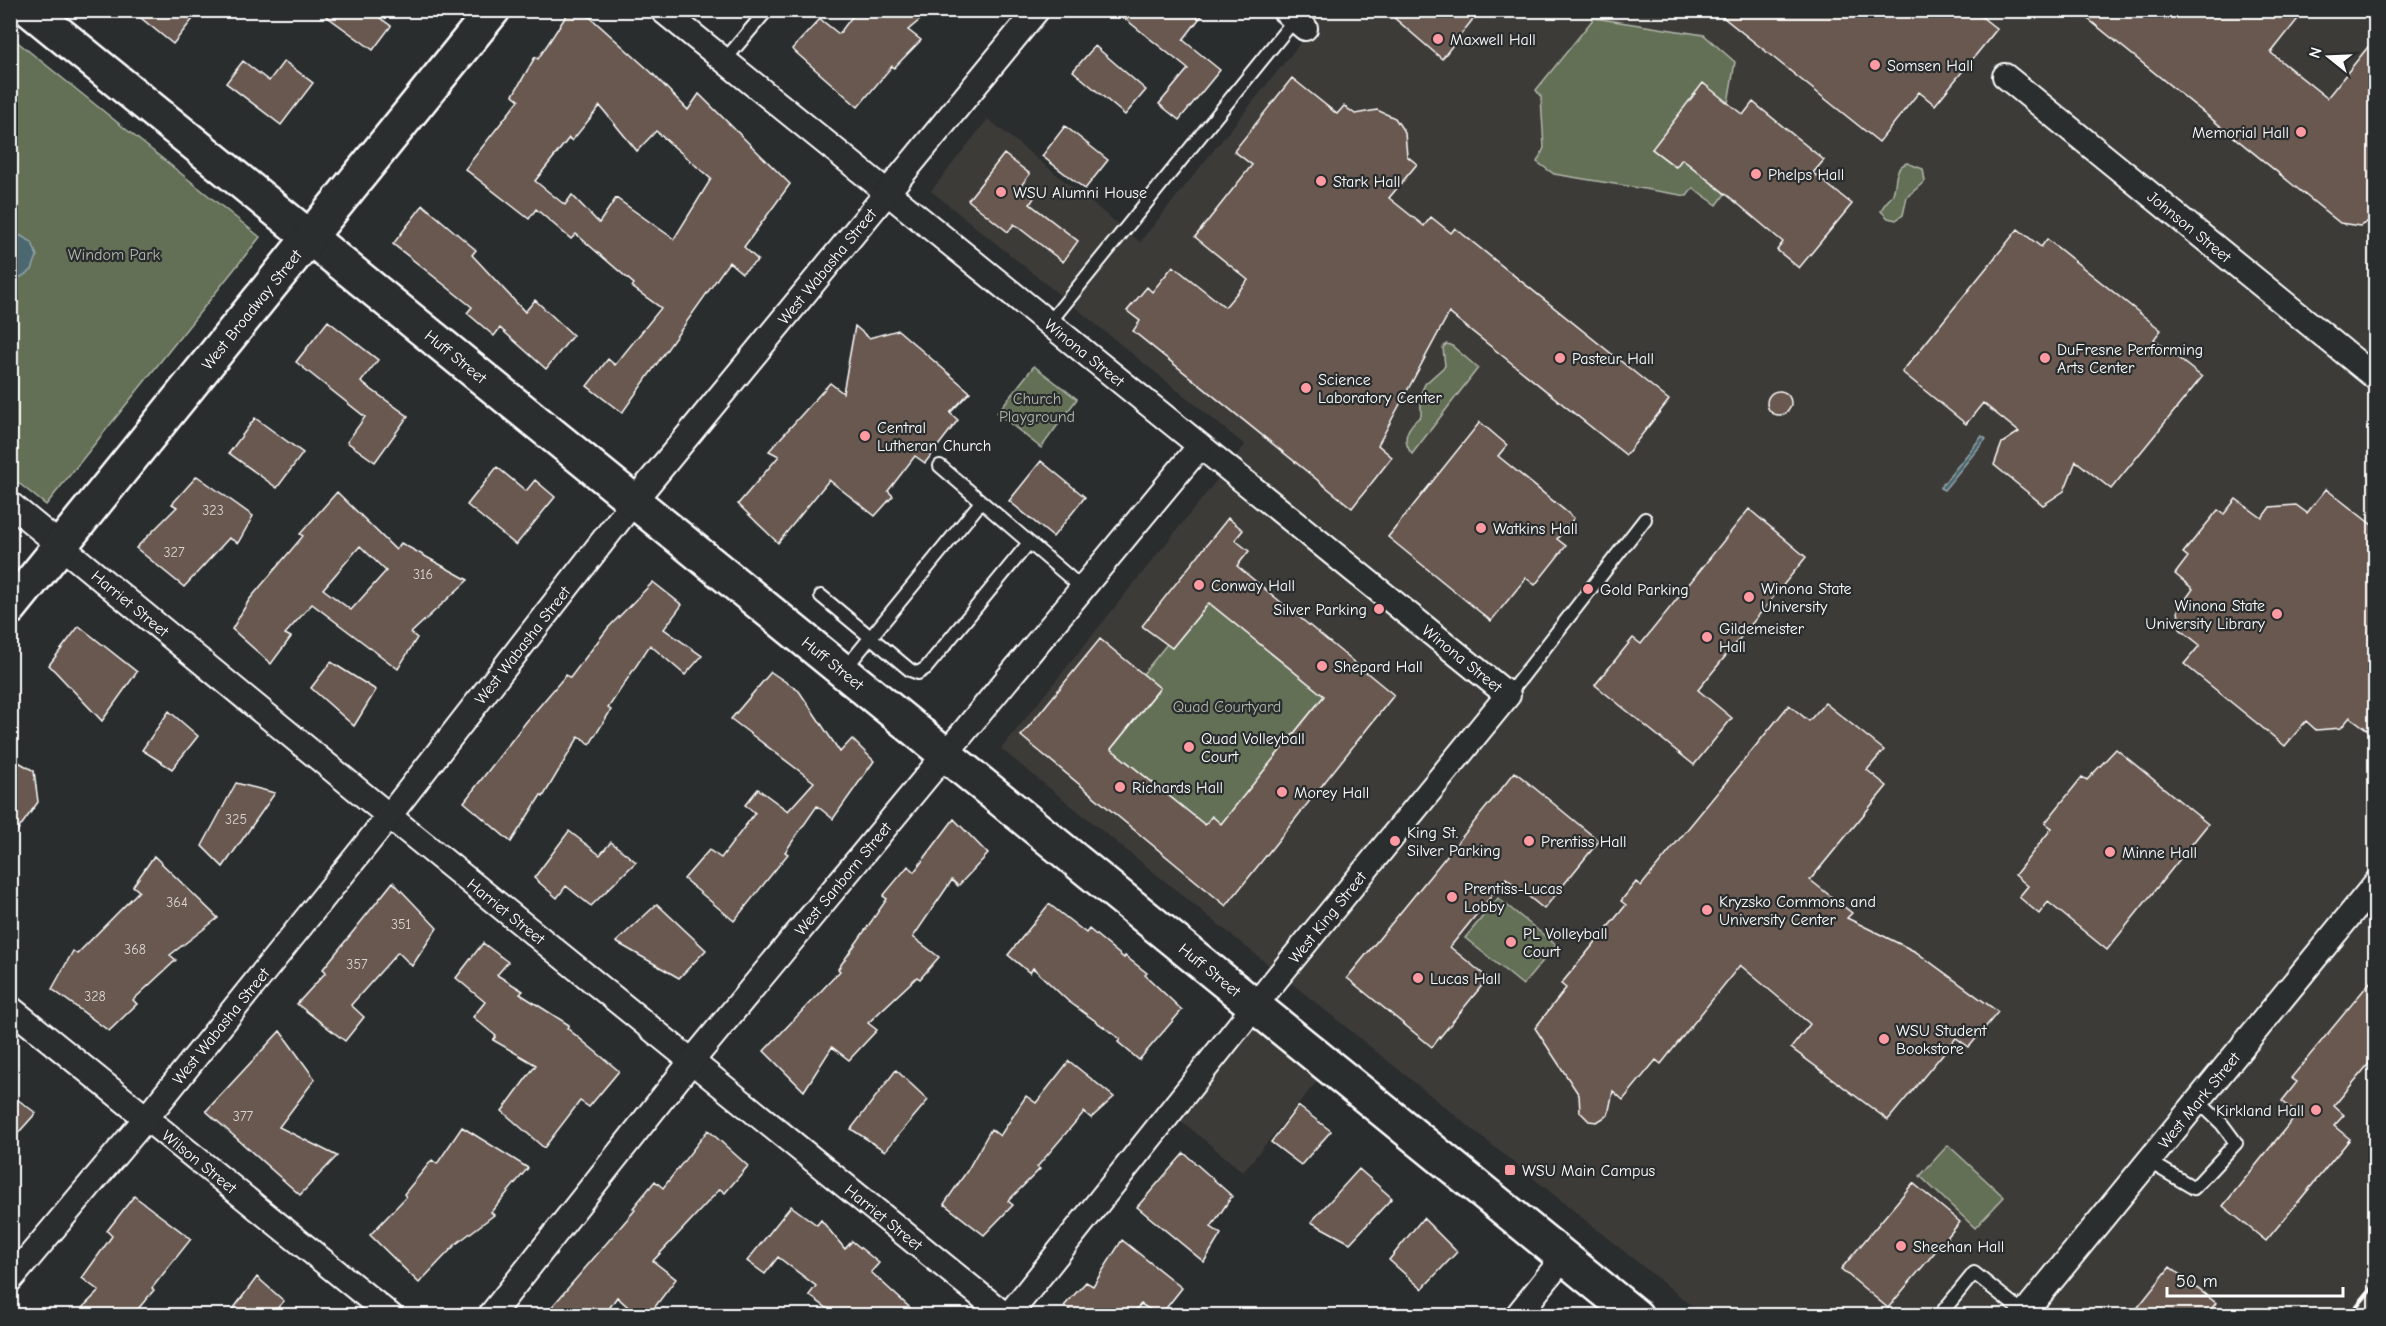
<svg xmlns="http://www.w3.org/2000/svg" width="2386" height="1326" font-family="'Comic Neue',sans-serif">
<rect width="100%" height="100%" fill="#2a2d2e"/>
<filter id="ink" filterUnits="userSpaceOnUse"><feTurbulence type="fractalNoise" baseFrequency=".0167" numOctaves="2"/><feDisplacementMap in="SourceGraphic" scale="12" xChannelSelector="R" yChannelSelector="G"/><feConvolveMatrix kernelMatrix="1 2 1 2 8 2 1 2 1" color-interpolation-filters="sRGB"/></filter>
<g filter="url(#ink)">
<path fill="#3d3a38" d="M1326 11H2375V1315H2318L2303 1304 2293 1316 1703 1315 1001 749 1245 445 931 191 988 119 1140 242Z
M1255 1027 1318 1080 1243 1172 1179 1119Z"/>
<path fill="#636f56" stroke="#b1b7aa" stroke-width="1.5" d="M1594 18 1704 35 1735 62 1728 103 1652 149 1675 167 1682 159 1725 194 1717 205 1693 188 1687 196 1554 174 1537 162 1544 148 1541 97 1536 90Z
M10 36 260 237 46 505 11 477Z
M1907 163 1923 169 1925 181 1907 197 1903 215 1896 220 1888 218 1881 211C1883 205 1888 201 1892 196 1898 184 1892 168 1907 163Z
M1446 344 1451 345 1478 368 1412 454C1400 439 1408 426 1421 416V393L1425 384 1445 366 1443 348Z
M1034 366 1077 399 1041 448 997 413Z
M1209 603 1324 696 1221 824 1212 816 1205 825 1111 749 1160 688 1143 674 1167 644 1172 648Z
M1498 898 1556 945 1523 985 1465 938Z
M1948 1145 2004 1197 1975 1228 1920 1176Z"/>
<path fill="#4c6870" stroke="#94a4a9" stroke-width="1.5" d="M19 235 32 242 37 256 32 270 21 277H11V236Z
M1982 436 1986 439 1944 490 1940 488Z"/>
<path fill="#685850" stroke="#fff" stroke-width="1.5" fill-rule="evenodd" d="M131 10H200L173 44Z
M318 10H369L391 26 373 50Z
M570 10H582L651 72 688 110 699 94 790 184 744 247 758 260 742 273 729 262 622 413 587 386 608 359 615 365 661 308 632 287 634 284 576 234 571 239 536 209 529 219 465 169 519 100 513 95 535 57 538 59ZM600 106 637 151 656 131 711 179 674 239 616 198 599 223 572 195 565 205 535 181 569 138 572 141Z
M857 10H932L908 30 921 40 894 68 892 66 858 107 792 49 820 19 839 34Z
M1114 10H1206L1183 40 1220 70 1179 120 1159 104 1188 69Z
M1385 10H1480L1442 59Z
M1714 10H1973L1997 29 1935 105 1919 92 1879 142Z
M2077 10H2305L2271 53 2327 98 2376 37V217L2360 226 2340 223Z
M1095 46 1146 90 1125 115 1073 71Z
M243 61 269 81 284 61 313 83 281 125 226 83Z
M1292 78 1337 114 1344 106 1355 114 1377 110 1395 118 1405 133 1407 156 1417 164 1389 198 1424 226 1431 217 1451 233 1455 228 1669 400 1626 455 1449 313 1378 445 1392 457 1352 508 1133 331 1140 321 1127 311 1147 287 1152 292 1173 266 1225 307 1248 280 1195 237 1252 165 1234 151Z
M1703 83 1743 115 1753 102 1824 160 1813 173 1852 204 1799 268 1777 250 1783 242 1732 199 1682 159 1676 167 1652 149Z
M1065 126 1108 160 1085 189 1042 156Z
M1004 154 1030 174 1020 187 1034 198 1030 204 1078 241 1063 262 1014 224 1008 232 968 200Z
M423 205 476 250 472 255 525 312 535 300 573 335 546 369 500 328 494 336 467 313 472 307 393 244Z
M2018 229 2041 247 2047 239 2161 330 2154 339 2202 377 2111 489 2076 461 2064 491 2043 505 1994 465 2002 443 2019 432 1983 403 1966 424 1902 372Z
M328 321 378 360 361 382 408 416 375 462 347 442 365 417 296 362Z
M855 326 869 338 898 330 970 392 950 413 958 420 925 463 915 456 888 491 893 496 875 516 829 480 778 543 738 504 779 456 769 451 830 383 843 393Z
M1767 403a12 12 0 1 1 24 0a12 12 0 1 1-24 0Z
M255 418 303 453 277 488 229 453Z
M1480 422 1507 445 1498 456 1574 518 1557 539 1566 546 1535 585 1526 578 1491 621 1388 537Z
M1041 461 1085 497 1053 537 1009 501Z
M497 467 526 491 535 480 555 497 516 545 467 505Z
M197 476 253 516 238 543 229 538 184 587 136 548 177 507 172 504Z
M2326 489 2376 528V736L2350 717 2341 728 2316 730 2306 721 2285 746 2184 664 2200 645 2180 629 2178 610 2193 589 2175 574 2188 557 2183 553 2218 510 2224 514 2236 499 2262 518 2270 507 2296 505 2307 513Z
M337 492 396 550 401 543 468 580 411 633 417 638 398 669 312 604 285 634 291 637 271 664 232 629 249 600 303 536 300 534ZM360 546 386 571 351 610 323 589Z
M1749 509 1806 557 1698 690 1732 718 1694 765 1595 685 1633 638 1641 644Z
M1228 518 1243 530 1235 540 1249 551 1237 566 1394 695 1226 906 1021 736 1100 639 1160 688 1111 749 1205 825 1212 816 1221 824 1324 696 1209 603 1172 648 1142 626Z
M653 582 682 605 664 629 702 656 685 675 650 645 608 708 611 710 590 744 579 736 543 797 541 795 511 842 464 802 526 722 566 675 570 678 608 628Z
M79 626 137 672 102 721 49 665Z
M331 662 376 690 354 726 311 688Z
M771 672 799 691 840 752 852 739 874 761 833 819 817 806 785 852 788 854 734 921 684 879 709 850 721 858 755 813 745 805 758 789 788 811 814 782 731 719Z
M1825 703 1884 750 1867 770 1887 786 1810 880 1852 913 1847 918 1916 952 1998 1012 1969 1047 1956 1038 1888 1120 1791 1048 1810 1024 1740 965 1661 1064 1656 1060 1623 1100 1613 1091 1608 1115 1597 1122 1589 1121 1580 1112 1579 1095 1535 1028 1566 988 1561 984 1626 905 1621 901 1636 882 1641 886 1789 705 1809 721Z
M169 711 198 736 172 769 142 750Z
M2116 749 2208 824 2107 950 2048 902 2039 914 2019 897 2028 886 2015 875 2052 828 2045 823 2082 777 2087 780Z
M10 757 34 771 38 802 10 841Z
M1515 772 1599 841 1544 909 1506 878 1450 947 1488 978 1432 1047 1347 978Z
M236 783 275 793 223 867 202 846Z
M954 819 988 854 958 886 952 880 913 937 939 957 920 979 917 977 868 1023 877 1030 849 1060 832 1047 804 1091 764 1051 840 971 838 969 887 899 883 896 908 866 914 872Z
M569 831 600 855 611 842 636 862 591 906 566 886 557 898 534 878Z
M154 856 218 918 170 955 176 960 133 1000 137 1004 109 1031 52 989 73 951 77 954 139 891 133 886Z
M393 882 437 928 412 966 398 952 351 1005 364 1017 345 1041 297 1004 326 972 323 969Z
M657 904 706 950 679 978 616 942Z
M1049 904 1086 933 1089 929 1124 958 1125 956 1147 973 1145 975 1182 1010 1139 1060 1118 1042 1120 1039 1068 1001 1033 968 1030 973 1008 955Z
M483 943 508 962 497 975 523 991 520 994 569 1025 567 1028 619 1071 589 1107 580 1101 544 1148 502 1111 536 1065 493 1040 496 1036 473 1017 485 1002 456 978Z
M2376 975V1055L2334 1106 2344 1115 2334 1126 2350 1139 2266 1241 2223 1206 2297 1114 2282 1101 2297 1082 2291 1078Z
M280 1031 315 1079 279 1127 337 1156 300 1195 206 1111Z
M1069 1061 1114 1097 1091 1118 1084 1112 1037 1167 1040 1169 1008 1201 1013 1205 984 1235 944 1204 967 1171 991 1129 1000 1136 1026 1096 1036 1103Z
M896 1070 928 1100 885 1151 851 1129Z
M10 1094 36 1113 10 1142Z
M1298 1106 1331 1131 1301 1165 1271 1142Z
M462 1127 528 1168 491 1212 494 1215 456 1244 419 1283 370 1235 406 1197 404 1194 432 1160 437 1164Z
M708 1130 748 1166 725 1193 720 1189 653 1261 676 1279 648 1316H638L617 1297 604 1316H544L635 1210 633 1208 655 1181 663 1188Z
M1184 1153 1232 1196 1211 1227 1221 1234 1204 1262 1137 1207Z
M1359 1169 1392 1198 1350 1243 1311 1222Z
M1913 1183 1960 1222 1888 1308 1841 1269Z
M134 1196 191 1239 152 1288 154 1290 132 1316H74L99 1291 82 1278 112 1236 107 1231Z
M791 1206 817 1225 821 1220 845 1249 852 1241 879 1263 871 1272 919 1316H838L809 1295 816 1286 778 1257 765 1274 747 1261Z
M1423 1218 1457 1252 1422 1289 1389 1260Z
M1122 1240 1182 1288 1160 1316 1141 1304 1130 1316H1077L1064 1306 1086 1282 1093 1286Z
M2170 1267 2216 1303 2206 1316H2131Z
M257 1277 284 1301 270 1316H228Z"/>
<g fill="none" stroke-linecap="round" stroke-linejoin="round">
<defs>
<path id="service" d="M724 61 767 10
M1049 323 1295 19
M940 466 1082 588
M821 596 910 670 918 673 926 668 1028 544
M844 670 981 502
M1508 695 1645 519
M2148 1161 2194 1188 2236 1143 2222 1124 2198 1101
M1939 1316 1974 1273 2024 1313"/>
<g id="minor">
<path id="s1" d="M662 10 1508 695 1277 978 1008 1316"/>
<path d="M1284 10 1305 28"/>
<path id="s2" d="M2005 76 2376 378"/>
<path id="s3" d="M10 504 389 816 1006 1316"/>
<path id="s4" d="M10 1008 391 1316"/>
<path id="s5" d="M10 1280 148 1116 389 816 634 501 1037 10"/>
<path id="s6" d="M490 1316 691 1062 1200 446"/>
<path d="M1517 1316 1564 1257"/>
<path id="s7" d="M2022 1316 2376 883"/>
</g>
<g id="secondary">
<path id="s8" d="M30 10 1636 1316"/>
<path id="s9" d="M10 608 493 10"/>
</g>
</defs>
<use href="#service" stroke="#fff" stroke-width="16"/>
<use href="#minor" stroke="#fff" stroke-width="28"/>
<use href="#secondary" stroke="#fff" stroke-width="38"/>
<use href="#service" stroke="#2a2d2e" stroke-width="12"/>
<use href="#minor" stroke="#2a2d2e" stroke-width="24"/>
<use href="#secondary" stroke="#2a2d2e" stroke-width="33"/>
<path stroke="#fff" stroke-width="4.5" d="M2349 1316 2376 1283"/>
</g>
</g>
<g fill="#ff9aa2" stroke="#2a2d2e" stroke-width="2">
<circle cx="1438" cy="39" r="6"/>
<circle cx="1875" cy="65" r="6"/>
<circle cx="2301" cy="132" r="6"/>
<circle cx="1756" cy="174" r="6"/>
<circle cx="1321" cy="181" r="6"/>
<circle cx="1001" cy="192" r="6"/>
<circle cx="1560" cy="358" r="6"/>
<circle cx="2045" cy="358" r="6"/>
<circle cx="1306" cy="388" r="6"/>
<circle cx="865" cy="436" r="6"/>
<circle cx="1481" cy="528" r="6"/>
<circle cx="1199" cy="585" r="6"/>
<circle cx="1588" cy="589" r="6"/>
<circle cx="1749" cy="597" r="6"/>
<circle cx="1379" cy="609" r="6"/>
<circle cx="2277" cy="614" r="6"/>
<circle cx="1707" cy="637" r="6"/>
<circle cx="1322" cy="666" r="6"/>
<circle cx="1189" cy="747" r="6"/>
<circle cx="1120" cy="787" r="6"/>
<circle cx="1282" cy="792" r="6"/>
<circle cx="1395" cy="841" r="6"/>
<circle cx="1529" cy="841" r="6"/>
<circle cx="2110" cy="852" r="6"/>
<circle cx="1452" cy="897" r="6"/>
<circle cx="1707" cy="910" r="6"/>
<circle cx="1511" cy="942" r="6"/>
<circle cx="1418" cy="978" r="6"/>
<circle cx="1884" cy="1039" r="6"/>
<circle cx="2316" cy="1110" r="6"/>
<rect x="1504" y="1164" width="12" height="12" rx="3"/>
<circle cx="1901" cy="1246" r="6"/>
</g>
<g text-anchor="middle" stroke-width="4.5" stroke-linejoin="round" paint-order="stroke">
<g font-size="14" fill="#d9d5d3">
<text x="213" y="515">323</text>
<text x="174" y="557">327</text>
<text x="423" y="579">316</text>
<text x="236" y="824">325</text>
<text x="177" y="907">364</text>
<text x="401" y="929">351</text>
<text x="135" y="954">368</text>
<text x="357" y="969">357</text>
<text x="95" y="1001">328</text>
<text x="243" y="1121">377</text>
</g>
<g font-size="16" fill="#fff" stroke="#2a2d2e" text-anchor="start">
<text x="1450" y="45">Maxwell Hall</text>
<text x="1887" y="71">Somsen Hall</text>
<text x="2289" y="138" text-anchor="end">Memorial Hall</text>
<text x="1768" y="180">Phelps Hall</text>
<text x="1333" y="187">Stark Hall</text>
<text x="1013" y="198">WSU Alumni House</text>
<text x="2057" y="355">DuFresne Performing<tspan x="2057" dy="18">Arts Center</tspan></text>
<text x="1572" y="364">Pasteur Hall</text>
<text x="1318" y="385">Science<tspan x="1318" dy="18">Laboratory Center</tspan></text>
<text x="877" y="433">Central<tspan x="877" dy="18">Lutheran Church</tspan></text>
<text x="1493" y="534">Watkins Hall</text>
<text x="1211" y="591">Conway Hall</text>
<text x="1761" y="594">Winona State<tspan x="1761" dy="18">University</tspan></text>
<text x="1600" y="595">Gold Parking</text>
<text x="2265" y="611" text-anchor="end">Winona State<tspan x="2265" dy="18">University Library</tspan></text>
<text x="1367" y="615" text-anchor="end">Silver Parking</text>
<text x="1719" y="634">Gildemeister<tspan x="1719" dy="18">Hall</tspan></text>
<text x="1334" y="672">Shepard Hall</text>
<text x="1201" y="744">Quad Volleyball<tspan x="1201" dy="18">Court</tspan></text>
<text x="1132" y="793">Richards Hall</text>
<text x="1294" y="798">Morey Hall</text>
<text x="1407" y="838">King St.<tspan x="1407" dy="18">Silver Parking</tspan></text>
<text x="1541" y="847">Prentiss Hall</text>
<text x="2122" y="858">Minne Hall</text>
<text x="1464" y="894">Prentiss-Lucas<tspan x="1464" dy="18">Lobby</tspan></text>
<text x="1719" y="907">Kryzsko Commons and<tspan x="1719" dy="18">University Center</tspan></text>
<text x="1523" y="939">PL Volleyball<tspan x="1523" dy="18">Court</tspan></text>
<text x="1430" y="984">Lucas Hall</text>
<text x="1896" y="1036">WSU Student<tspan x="1896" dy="18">Bookstore</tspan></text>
<text x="2304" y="1116" text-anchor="end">Kirkland Hall</text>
<text x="1522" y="1176">WSU Main Campus</text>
<text x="1913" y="1252">Sheehan Hall</text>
</g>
<g font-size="16" fill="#fff" stroke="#2a2d2e">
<text dy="6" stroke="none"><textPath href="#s2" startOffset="238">Johnson Street</textPath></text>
<text dy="6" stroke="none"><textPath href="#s5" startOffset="1302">West Wabasha Street</textPath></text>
<text dy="6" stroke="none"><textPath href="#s9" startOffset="384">West Broadway Street</textPath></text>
<text dy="6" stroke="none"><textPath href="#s1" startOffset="544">Winona Street</textPath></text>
<text dy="6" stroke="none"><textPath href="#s8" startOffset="549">Huff Street</textPath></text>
<text dy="6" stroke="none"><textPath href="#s3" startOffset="156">Harriet Street</textPath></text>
<text dy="6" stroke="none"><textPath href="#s5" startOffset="816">West Wabasha Street</textPath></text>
<text dy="6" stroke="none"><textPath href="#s1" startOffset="1030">Winona Street</textPath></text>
<text dy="6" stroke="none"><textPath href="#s8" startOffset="1035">Huff Street</textPath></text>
<text dy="6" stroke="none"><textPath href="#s6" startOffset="562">West Sanborn Street</textPath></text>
<text dy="6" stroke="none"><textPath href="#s3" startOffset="642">Harriet Street</textPath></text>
<text transform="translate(1327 917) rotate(-51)" y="6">West King Street</text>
<text dy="6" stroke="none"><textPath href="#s8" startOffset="1521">Huff Street</textPath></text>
<text dy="6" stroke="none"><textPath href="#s5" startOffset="330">West Wabasha Street</textPath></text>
<text dy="6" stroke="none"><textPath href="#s7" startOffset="279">West Mark Street</textPath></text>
<text dy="6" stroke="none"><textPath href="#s4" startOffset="244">Wilson Street</textPath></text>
<text dy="6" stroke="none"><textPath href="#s3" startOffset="1128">Harriet Street</textPath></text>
</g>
<g font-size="16" fill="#b1b7aa" stroke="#2a2d2e">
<text x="114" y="260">Windom Park</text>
<text x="1037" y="404">Church<tspan x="1037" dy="18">Playground</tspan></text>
<text x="1227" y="712">Quad Courtyard</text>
</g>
</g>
<rect width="2386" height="1326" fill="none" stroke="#2a2d2e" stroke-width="36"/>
<rect x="18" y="18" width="2350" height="1290" fill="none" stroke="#fff" stroke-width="2" filter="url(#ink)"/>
<g transform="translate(2329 57) rotate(288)" stroke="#2a2d2e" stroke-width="4.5" paint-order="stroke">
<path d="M0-4.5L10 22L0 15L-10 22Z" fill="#ffffff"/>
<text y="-9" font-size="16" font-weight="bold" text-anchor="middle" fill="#ffffff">N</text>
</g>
<path d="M2167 1287v9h176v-9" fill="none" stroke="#ffffff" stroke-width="3"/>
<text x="2176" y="1287" font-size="18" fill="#ffffff" stroke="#2a2d2e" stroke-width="4.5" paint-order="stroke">50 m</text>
</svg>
